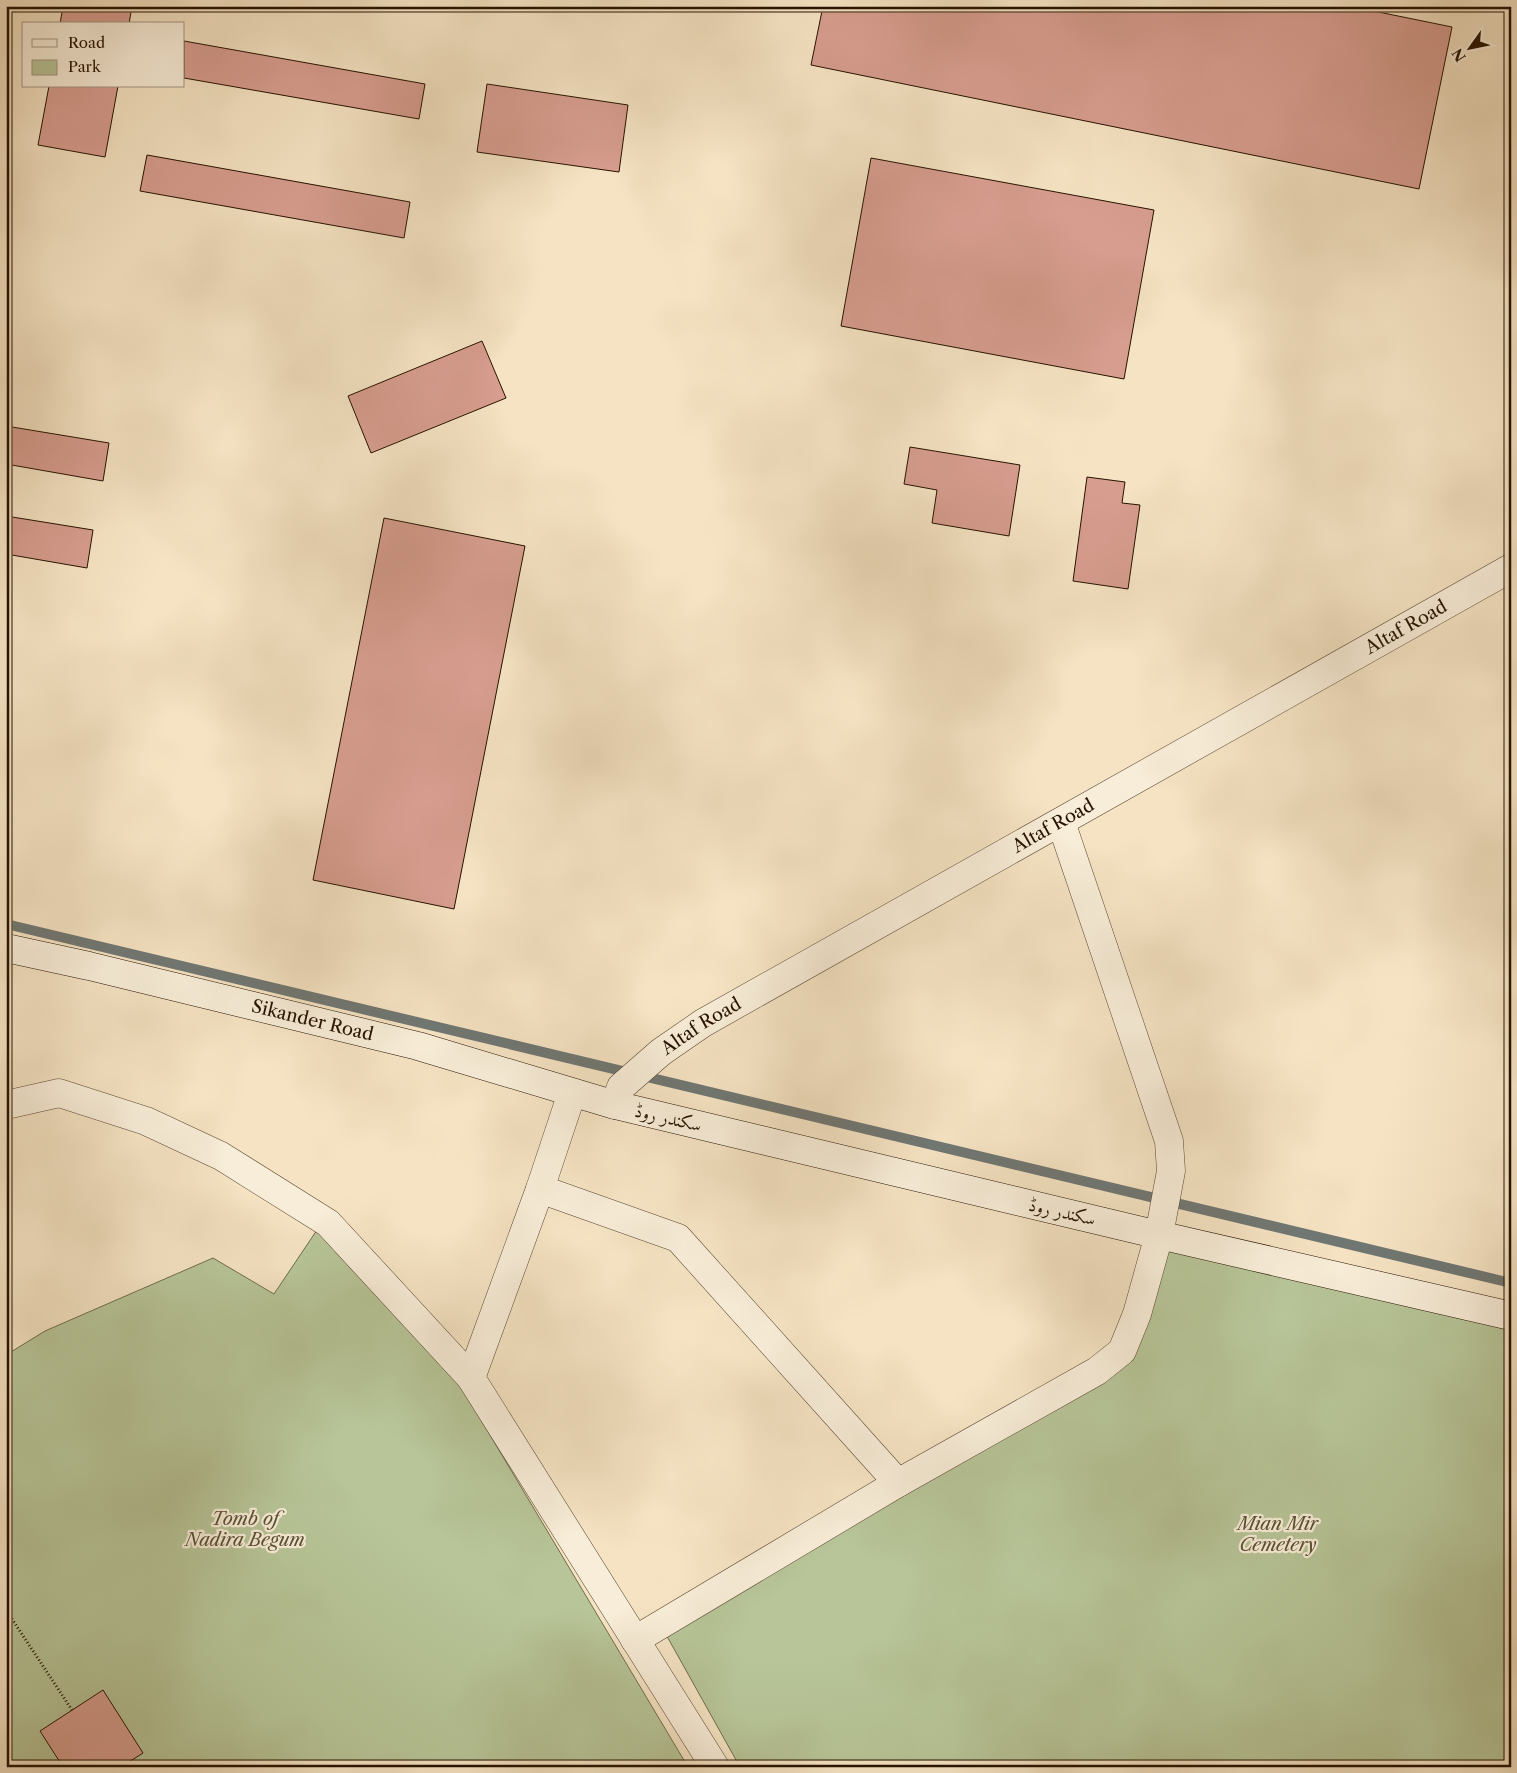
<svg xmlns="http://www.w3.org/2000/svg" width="1517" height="1773" font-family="'Libre Caslon Text',Amiri,serif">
<rect width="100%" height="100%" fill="#f5e3c3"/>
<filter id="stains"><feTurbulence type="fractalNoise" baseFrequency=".004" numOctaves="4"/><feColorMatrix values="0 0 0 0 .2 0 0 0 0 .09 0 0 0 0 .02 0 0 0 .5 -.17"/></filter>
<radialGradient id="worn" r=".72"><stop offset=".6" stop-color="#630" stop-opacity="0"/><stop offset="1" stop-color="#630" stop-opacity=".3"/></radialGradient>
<path fill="#b7c598" stroke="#6e6c4c" d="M317 1230 462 1388 688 1767H6V1355L45 1331 213 1258 274 1294Z
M1174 1231 1511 1314V1767H740L664 1631 1127 1358Z"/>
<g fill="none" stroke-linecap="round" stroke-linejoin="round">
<path stroke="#707773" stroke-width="10" d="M6 924 1511 1283"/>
</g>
<path fill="#d79d8f" stroke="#261200" d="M63 6H132L129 24H60Z
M823 6H1349L1452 27 1419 189 811 65Z
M184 41 425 84 419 119 184 78Z
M487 84 628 105 619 172 477 152Z
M49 86H118L105 157 38 145Z
M147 155 410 202 404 238 140 191Z
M871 158 1154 210 1124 379 841 326Z
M482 341 506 398 371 453 348 396Z
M6 426 109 443 103 481 6 464Z
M910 447 1020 465 1009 536 932 523 937 490 904 484Z
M1087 477 1125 482 1122 503 1140 505 1128 589 1073 581Z
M6 516 93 530 87 568 6 554Z
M384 518 525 546 454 909 313 880Z
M103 1690 143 1753 121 1767H63L40 1731Z"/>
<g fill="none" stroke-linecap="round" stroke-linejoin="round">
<defs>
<g id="street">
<path d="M6 1105 59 1093 146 1121 221 1156 328 1223 471 1378 540 1189 572 1093"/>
<path id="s1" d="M615 1105 621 1087 661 1052 703 1023 1511 568"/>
<path d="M540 1189 678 1238 898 1483"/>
<path d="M471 1378 715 1767"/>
<path d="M635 1640 898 1483 1097 1371 1122 1351 1137 1314 1159 1235 1171 1171 1169 1141 1061 822"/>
</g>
<g id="secondary">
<path id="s2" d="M6 948 89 966 418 1046 615 1105 1159 1235 1511 1316"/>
</g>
</defs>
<use href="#street" stroke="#5a4631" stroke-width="29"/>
<use href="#secondary" stroke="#261200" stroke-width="29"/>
<path stroke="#261200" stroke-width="3" stroke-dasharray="1 2.5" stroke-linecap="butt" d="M6 1610 72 1710
M54 1767 61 1763"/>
<use href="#street" stroke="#f8edd8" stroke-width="28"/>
<use href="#secondary" stroke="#f8edd8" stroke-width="28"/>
</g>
<g text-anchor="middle" stroke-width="4.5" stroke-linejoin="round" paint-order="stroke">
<g font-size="18" fill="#261200" stroke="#f8edd8">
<text dy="6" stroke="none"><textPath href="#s1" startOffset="930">Altaf Road</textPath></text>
<text dy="6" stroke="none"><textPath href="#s1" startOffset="525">Altaf Road</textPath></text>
<text dy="6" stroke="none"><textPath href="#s2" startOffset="315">Sikander Road</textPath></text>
<text dy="6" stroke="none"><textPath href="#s1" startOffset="120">Altaf Road</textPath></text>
<text transform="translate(668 1118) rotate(13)" y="6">سکندر روڈ</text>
<text transform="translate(1062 1212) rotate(13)" y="6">سکندر روڈ</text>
</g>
<g font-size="18" font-style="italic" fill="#595135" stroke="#f8edd8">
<text x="245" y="1525">Tomb of<tspan x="245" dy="21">Nadira Begum</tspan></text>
<text x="1278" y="1530">Mian Mir<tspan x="1278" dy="21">Cemetery</tspan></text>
</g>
</g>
<rect width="1517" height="1773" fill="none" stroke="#f5e3c3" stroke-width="25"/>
<rect x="8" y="8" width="1502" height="1758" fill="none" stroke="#261200" stroke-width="2.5"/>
<rect x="12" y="12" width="1492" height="1748" fill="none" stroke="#261200"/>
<rect x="22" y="22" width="162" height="65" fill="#f8edd8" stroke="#a49582"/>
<rect x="32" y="39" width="25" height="8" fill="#f8edd8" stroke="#a49582"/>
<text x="68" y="48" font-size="15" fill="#261200">Road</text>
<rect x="32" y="60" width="25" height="15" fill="#b7c598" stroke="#a49582"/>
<text x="68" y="72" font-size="15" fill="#261200">Park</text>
<g transform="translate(1470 48) rotate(237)" stroke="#f8edd8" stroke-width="4" paint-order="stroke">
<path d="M0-4L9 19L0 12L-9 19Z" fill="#261200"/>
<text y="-8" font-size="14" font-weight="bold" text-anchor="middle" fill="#261200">N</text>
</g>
<rect width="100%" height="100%" filter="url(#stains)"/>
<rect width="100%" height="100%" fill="url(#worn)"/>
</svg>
